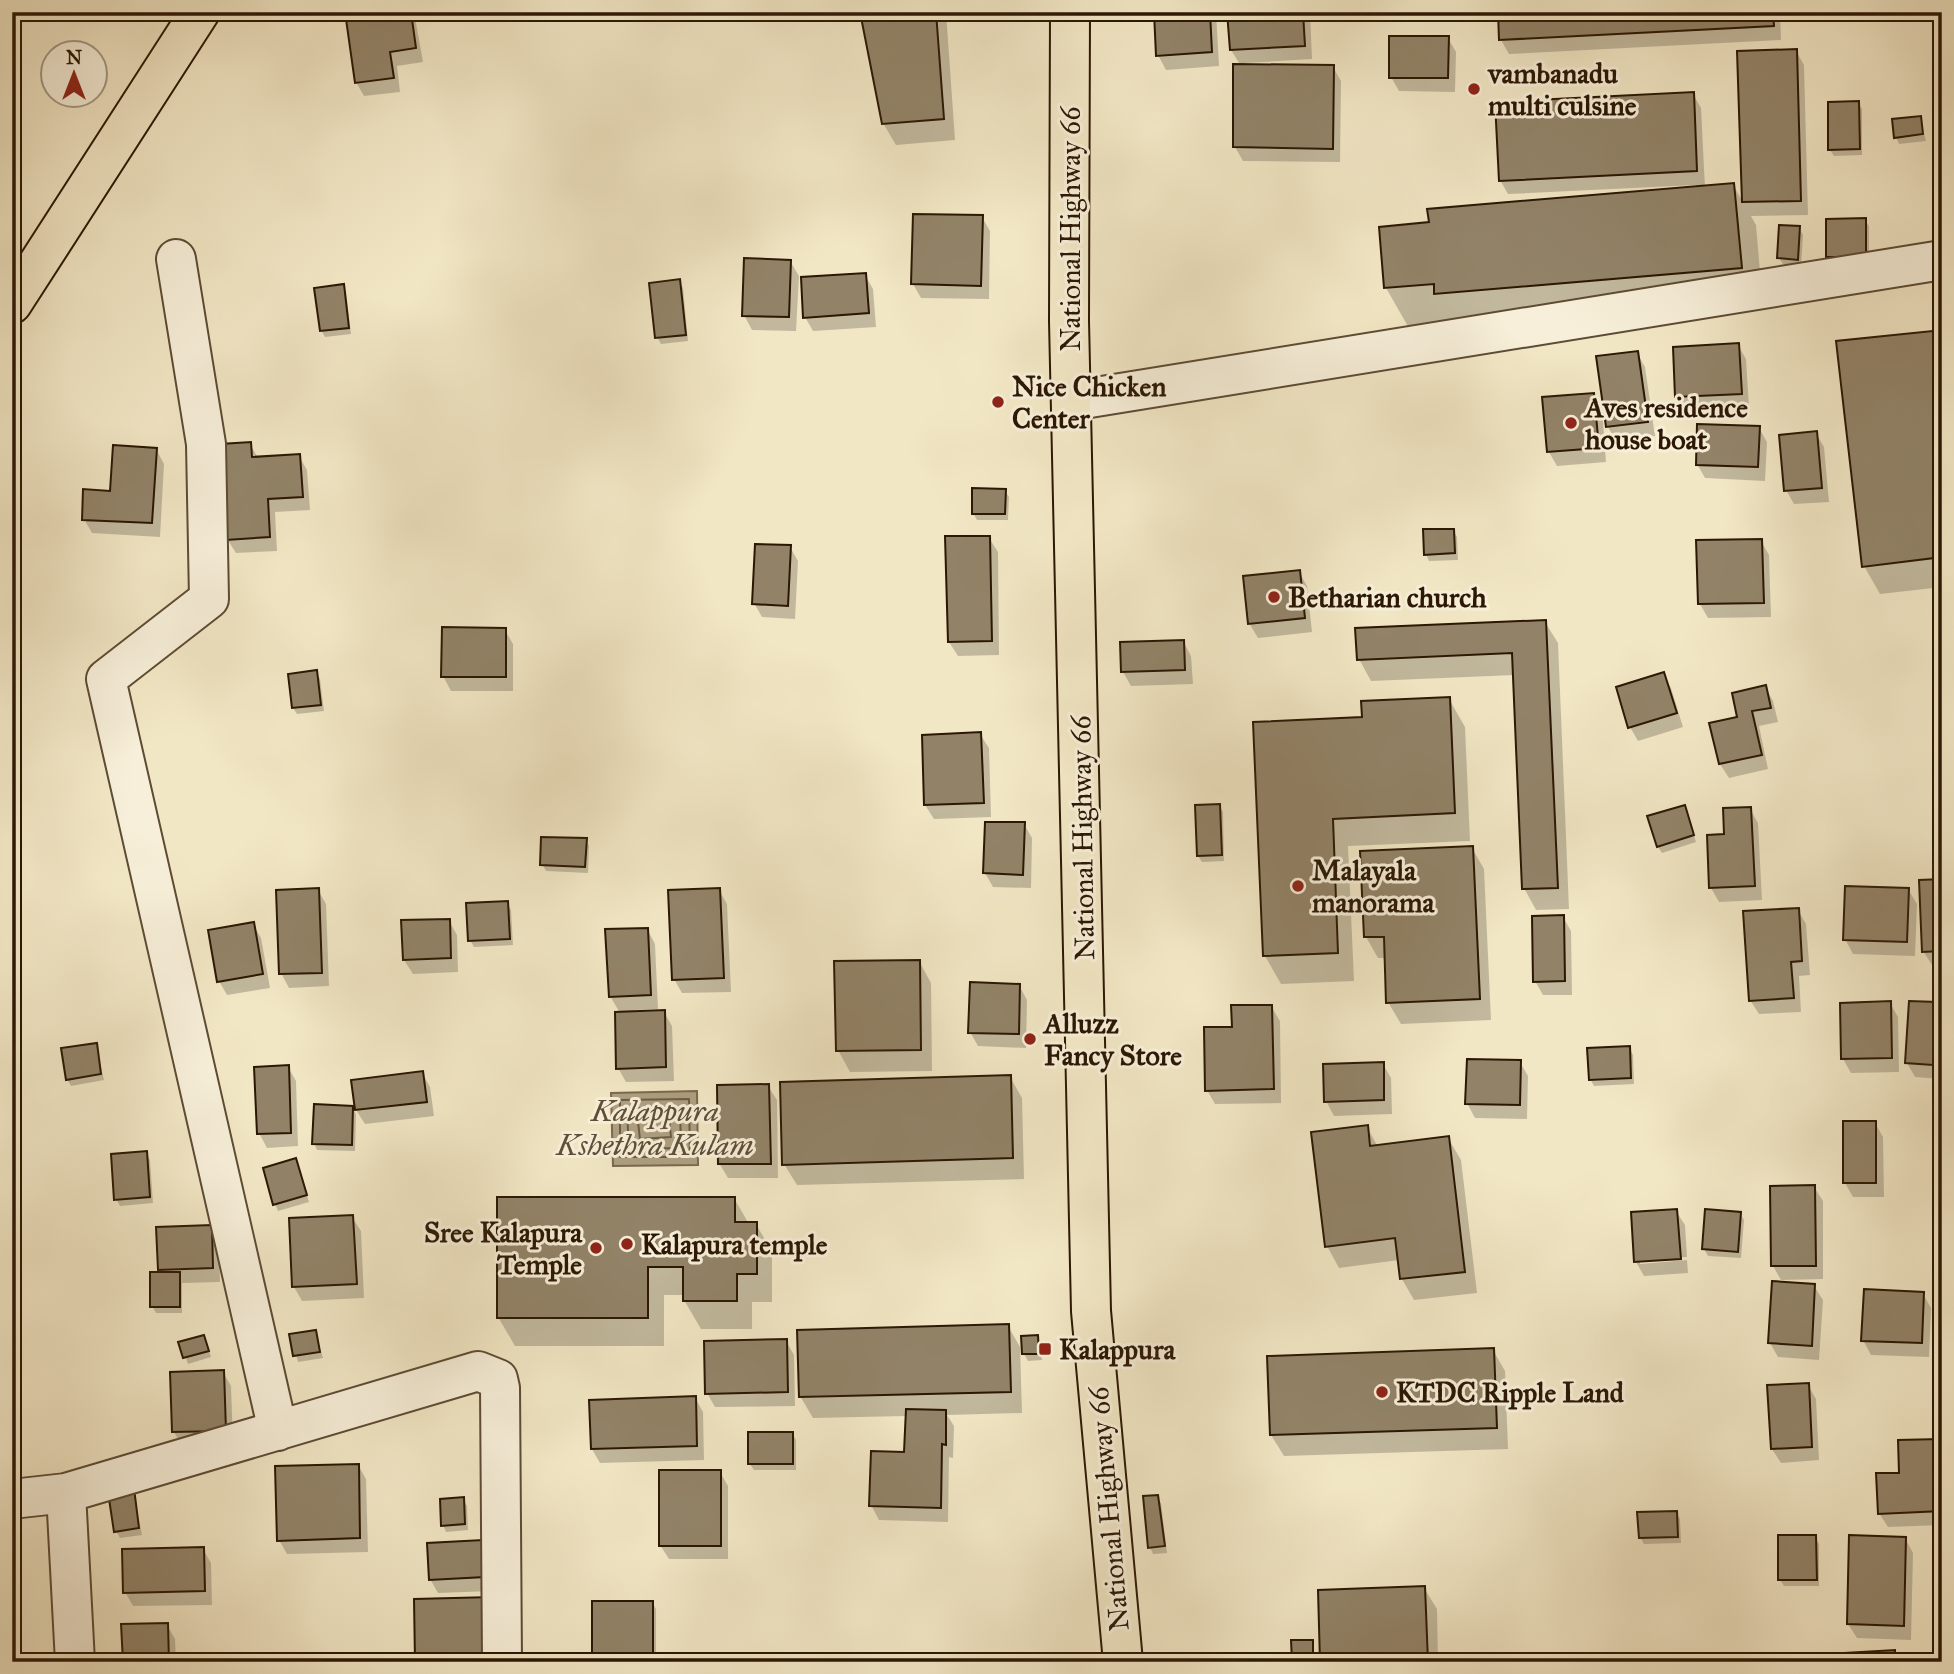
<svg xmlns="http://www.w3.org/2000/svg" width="1954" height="1674" font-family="'IM FELL Great Primer',serif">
<rect width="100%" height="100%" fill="#f2e7c5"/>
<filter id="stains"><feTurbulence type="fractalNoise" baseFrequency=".00286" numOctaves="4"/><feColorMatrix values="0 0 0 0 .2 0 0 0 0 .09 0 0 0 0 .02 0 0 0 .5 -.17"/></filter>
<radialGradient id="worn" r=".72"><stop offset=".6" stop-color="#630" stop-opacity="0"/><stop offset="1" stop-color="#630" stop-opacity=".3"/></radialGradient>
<path fill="#aea083" stroke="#7a6950" stroke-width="2" d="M697 1091 698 1165 613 1166 611 1093Z"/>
<path fill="#0003" d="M347 12H414L423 62 397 66 400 92 364 96 356 82Z
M862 12H946L955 140 896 145 883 123Z
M1155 12H1216L1219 66 1166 70 1158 55Z
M1229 12H1310L1312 59 1246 63V66L1333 67 1341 81 1340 162 1243 161 1235 147 1241 66 1231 50Z
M1381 12H1459V18L1385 20Z
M1499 12H1780L1781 40 1509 54 1501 40Z
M1448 38 1456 52 1455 92 1399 91 1391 77Z
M1796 51 1804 65 1808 215 1751 216 1756 225 1763 307 1409 328 1386 288 1696 188V185L1508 194 1500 180 1693 94 1701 108 1705 188 1733 185 1743 202 1739 53Z
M1858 103 1862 109V155L1834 156 1830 150Z
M1920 118 1926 141 1899 144 1896 137Z
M982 217 990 231 989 299 921 298 913 284Z
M1865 220 1869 226V263H1832L1828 257Z
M1799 228 1803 235 1801 266 1783 264 1779 258Z
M790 261 799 276 796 331 752 330 744 315Z
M865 275 873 289 876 327 813 331 805 317Z
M679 281 683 288 688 341 661 344 657 337Z
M343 286 346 292 351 334 325 337 321 330Z
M1942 331V587L1880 594 1864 566Z
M1738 345 1746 359 1749 407 1685 411 1677 397 1675 349Z
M1637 353 1645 367 1655 436 1616 441 1608 427 1598 358Z
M1593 395 1602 409 1606 462 1557 466 1549 452Z
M1759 428 1767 442 1765 481 1705 478 1697 464Z
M1816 433 1824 447 1829 502 1794 504 1786 490Z
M250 444 258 458 299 456 307 470 310 510 275 512 277 551 236 553 227 539Z
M156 449 164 464 160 537 92 533 84 519Z
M1005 491 1009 497 1008 520H977L973 513Z
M1453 530 1457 537 1458 560 1429 561 1426 554Z
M989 538 998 552 999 655 958 656 949 642Z
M1761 541 1769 555 1771 617 1708 618 1700 604Z
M790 547 798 561 795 619 762 617 754 603Z
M1299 572 1307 586 1312 632 1258 638 1249 623Z
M1545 622 1558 643 1569 909 1536 910 1524 888 1515 675 1371 681 1359 659Z
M505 630 513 644V691H451L443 676Z
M1183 641 1191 656 1193 684 1131 686 1123 672Z
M316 672 320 679 324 711 297 714 293 708Z
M1663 674 1671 688 1683 727 1638 741 1630 727Z
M1765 687 1773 701 1778 722 1759 726 1768 769 1729 778 1720 764 1739 718Z
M1449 699 1465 727 1470 841 1348 846 1354 981 1281 984 1265 956 1364 718Z
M980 734 989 748 991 817 934 819 925 805 924 737Z
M1219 806 1223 812 1224 861 1202 862 1198 856Z
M1750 809 1758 823 1762 900 1719 902 1711 888 1726 836Z
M1687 813 1696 842 1662 853 1658 847Z
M1024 824 1032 838 1031 888 993 887 985 873Z
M586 840 589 846 588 873 546 871 542 864Z
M1472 848 1484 869 1491 1020 1401 1024 1388 1002 1386 958H1378L1366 937Z
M1942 881V965H1932L1923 951Z
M1908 889 1917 904 1915 956 1853 954 1845 939Z
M318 890 326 904 329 986 289 988 281 973Z
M719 890 727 904 731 992 682 993 674 979Z
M507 903 511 910 513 945 474 947 470 940Z
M1798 910 1806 924 1810 975 1799 976 1801 1012 1759 1014 1750 1000Z
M1563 917 1571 931 1572 995H1543L1535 981Z
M449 921 457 935 458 972 413 974 404 960Z
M253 924 261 938 270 988 227 995 219 981Z
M647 929 655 944 658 1009 634 1010V1013L664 1012 672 1026 674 1081 626 1082 618 1068 620 1013 610 996Z
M919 961 931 983 932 1071 850 1072 838 1050Z
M1019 985 1027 1000 1026 1048 978 1046 970 1032Z
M1890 1003 1898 1017 1899 1072 1851 1073 1843 1059Z
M12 1004H17L20 1010 22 1038 12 1039Z
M1936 1004 1942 1014 1940 1079 1915 1077 1907 1063Z
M1271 1006 1280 1021 1281 1103 1215 1104 1207 1090 1233 1028Z
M96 1045 104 1080 71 1086 67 1079Z
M1629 1048 1633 1055 1634 1084 1594 1086 1590 1079Z
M1520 1062 1528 1076 1527 1119 1475 1118 1467 1103Z
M1383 1064 1391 1078 1392 1114 1334 1116 1326 1101Z
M288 1067 296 1081 298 1146 267 1148 259 1133Z
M422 1073 430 1087 434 1116 365 1124 356 1110Z
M1010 1077 1022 1098 1024 1179 797 1185 784 1164Z
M768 1086 777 1100 778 1178H728L719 1163Z
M352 1107 356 1114 355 1151 317 1150 314 1143Z
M1875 1123 1883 1137 1884 1197H1853L1845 1183Z
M1367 1127 1378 1147 1448 1138 1461 1160 1477 1293 1414 1300 1402 1279 1399 1260 1339 1268 1327 1246Z
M146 1153 150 1160 153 1203 120 1206 116 1199Z
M295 1160 309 1202 278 1211 275 1204Z
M1814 1187 1823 1201V1279L1781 1280 1773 1266Z
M734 1198 749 1224H756L772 1252V1302H752V1329H701L684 1300V1295H664V1346H515L498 1317Z
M1676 1211 1685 1225 1687 1257 1640 1260V1264L1687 1260 1688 1273 1644 1276 1636 1262 1633 1213Z
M1740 1213 1744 1220 1741 1258 1708 1256 1704 1249Z
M352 1217 361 1231 364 1298 302 1301 294 1287Z
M211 1227 219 1241 220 1282 182 1283V1313H156L152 1306 162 1274 159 1269Z
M1814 1286 1823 1300 1819 1360 1778 1357 1770 1343Z
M1923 1294 1931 1308 1929 1357 1871 1355 1863 1340Z
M12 1311 18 1320 20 1425H12Z
M1008 1326 1020 1347 1022 1413 947 1415 954 1426 953 1458 949 1457 948 1522 879 1520 871 1505 906 1454 907 1416 813 1418 800 1396Z
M315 1332 323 1358 298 1362 291 1335Z
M1037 1337 1042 1360 1028 1361 1024 1354Z
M786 1341 794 1355 795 1406 715 1407 707 1393Z
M181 1343H207L211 1357 188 1364Z
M1493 1350 1505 1371 1508 1449 1284 1456 1271 1435Z
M223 1372 231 1386 233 1445 182 1446 174 1432Z
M1808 1385 1816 1399 1819 1460 1781 1463 1772 1449Z
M695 1398 703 1412 704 1460 600 1463 592 1449Z
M792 1433 796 1440V1470H754L750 1464Z
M1939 1440 1942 1445V1525L1888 1527 1879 1513 1901 1474Z
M358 1465 366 1479 368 1552 287 1554 279 1540Z
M720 1472 728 1486V1559H669L660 1545Z
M133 1490 142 1535 120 1538 116 1531Z
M1157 1497 1161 1503 1167 1553 1153 1554 1150 1547Z
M463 1499 467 1506 468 1530 446 1532 443 1525Z
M1676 1512 1680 1519 1681 1543 1644 1544 1640 1537Z
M1815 1537 1819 1544V1586H1784L1780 1580Z
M1905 1538 1913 1553 1911 1640 1857 1638 1848 1624Z
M482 1542 492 1591 438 1593 430 1579Z
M203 1549 211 1563 212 1605 133 1606 125 1592Z
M1424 1588 1437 1609 1438 1662H1322Z
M652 1602 656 1609V1662H594Z
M167 1625 175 1639 176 1662H124Z
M1312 1642 1316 1662H1294Z"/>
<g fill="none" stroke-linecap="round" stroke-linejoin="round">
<path stroke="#6c5c44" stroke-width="2" d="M689 1099 690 1157H620V1100Z
M631 1108H680L681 1148 629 1149 627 1111Z
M642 1119H669L671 1137 640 1139 638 1122Z"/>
</g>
<path fill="#928368" stroke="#2b1704" stroke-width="2" d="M345 12H411L416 48 390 52 394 78 355 83Z
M860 12H936L944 119 882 124Z
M1154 12H1210L1212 52 1156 56Z
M1227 12H1303L1305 46 1230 50Z
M1498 12H1773L1774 26 1499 40Z
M1389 36H1449L1448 78H1389Z
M1797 49 1801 201 1742 202 1737 51Z
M1233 64 1334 65 1333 149 1233 147Z
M1694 92 1697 171 1499 181 1495 102Z
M1859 101 1860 149 1828 150V102Z
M1921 116 1923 134 1894 138 1892 119Z
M1734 183 1742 268 1434 294V284L1384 288 1379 227 1429 222 1427 209Z
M913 214 983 215 981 286 911 284Z
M1866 218V257H1826V219Z
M1779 225 1800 226 1798 260 1777 258Z
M744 258 791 260 789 317 742 316Z
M866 273 869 313 803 318 801 277Z
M680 279 686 335 655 338 649 283Z
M344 284 349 328 320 331 314 288Z
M1942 330V557L1862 567 1836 341Z
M1739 343 1742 394 1675 397 1673 347Z
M1638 351 1648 422 1606 427 1596 356Z
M1594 393 1599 448 1547 452 1542 397Z
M1697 424 1760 426 1758 467 1696 465Z
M1817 431 1822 488 1784 491 1779 435Z
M251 442 252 457 300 454 303 497 268 499 270 537 226 540 220 444Z
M113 445 157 448 152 523 82 520 83 489 110 491Z
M972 488 1006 489 1005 514H972Z
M1423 529H1454L1455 553 1424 555Z
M945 536H990L992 641 948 642Z
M1762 539 1764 603 1698 604 1696 540Z
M755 544 791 545 788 606 752 604Z
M1300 570 1305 618 1248 624 1243 576Z
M1546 620 1558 888 1522 889 1512 653 1357 660 1355 628Z
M442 627 506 628V677H441Z
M1184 640 1185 670 1121 672 1120 642Z
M317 670 321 705 292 708 288 674Z
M1664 672 1677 713 1628 728 1616 687Z
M1766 685 1771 708 1752 711 1762 755 1719 764 1709 723 1737 717 1732 693Z
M1450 697 1455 813 1333 819 1338 953 1263 956 1253 722 1362 717 1361 701Z
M981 732 984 803 924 805 922 735Z
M1220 804 1222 855 1197 856 1195 805Z
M1685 805 1694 835 1657 847 1647 816Z
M1751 807 1755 886 1709 888 1707 835 1724 834 1723 808Z
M985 822H1025L1023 875 983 873Z
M541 837 587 838 585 867 540 865Z
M1473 846 1480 999 1386 1003 1384 937H1364L1360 851Z
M1942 879V951L1922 952 1919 880Z
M1845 886 1909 888 1907 942 1843 940Z
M319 888 322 973 279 974 276 890Z
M720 888 724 978 672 980 668 890Z
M508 901 510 939 468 941 466 903Z
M1799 908 1802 961 1791 962 1794 998 1749 1001 1743 911Z
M1564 915 1565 981 1533 982 1532 916Z
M450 919 451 958 403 960 401 920Z
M254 922 263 974 217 982 208 930Z
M648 928 651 995 609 997 605 929Z
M920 960 921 1050 836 1051 834 961Z
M970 982 1020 984 1019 1034 968 1033Z
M1891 1001 1892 1058 1841 1059 1840 1003Z
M1909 1001 1937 1002 1933 1065 1905 1063Z
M12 1002H18L19 1032H12Z
M1231 1005H1272L1274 1089 1205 1091 1204 1027H1232Z
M665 1010 666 1067 616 1069 615 1012Z
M97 1043 101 1074 66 1080 61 1048Z
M1630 1046 1631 1078 1589 1080 1587 1048Z
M1467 1059 1521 1060 1520 1105 1465 1104Z
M1384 1062V1100L1324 1102 1323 1064Z
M289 1065 291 1133 257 1134 254 1067Z
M423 1071 427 1102 355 1110 351 1080Z
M1011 1075 1013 1158 782 1165 780 1082Z
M769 1084 771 1164H718L717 1085Z
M314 1104 353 1106 352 1145 312 1144Z
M1843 1121H1876V1183H1843Z
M1368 1125 1370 1146 1449 1136 1465 1272 1400 1279 1395 1238 1325 1247 1311 1132Z
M147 1151 150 1197 114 1200 111 1154Z
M296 1158 307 1195 273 1205 263 1168Z
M1815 1185 1816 1266H1771L1770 1186Z
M497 1197H735V1222H757V1274H737V1301H683V1267H648V1318H497Z
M1677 1209 1681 1259 1634 1262 1631 1212Z
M1705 1209 1741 1212 1738 1252 1702 1249Z
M353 1215 357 1284 292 1287 289 1218Z
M212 1225 213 1268 158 1270 156 1227Z
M150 1272H180V1307H150Z
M1772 1281 1815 1284 1812 1346 1768 1343Z
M1864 1289 1924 1292 1922 1343 1861 1341Z
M1009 1324 1011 1392 799 1397 797 1330Z
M316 1330 320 1352 293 1356 289 1334Z
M204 1335 209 1351 183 1358 178 1342Z
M1038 1335 1039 1354H1022L1021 1336Z
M787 1339 788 1392 705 1394 704 1341Z
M1494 1348 1497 1428 1270 1435 1267 1356Z
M224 1370 226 1431 172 1432 170 1372Z
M1809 1383 1812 1447 1771 1449 1767 1385Z
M696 1396 697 1446 591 1449 589 1400Z
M906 1409 946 1410V1445L942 1444 941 1508 869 1506 871 1451 904 1452Z
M748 1432H793V1464H748Z
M1940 1439 1942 1511 1878 1514 1876 1473H1899L1898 1440Z
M359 1464 360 1538 277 1541 275 1466Z
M659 1470H721V1546H659Z
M134 1488 139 1528 114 1532 108 1492Z
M1158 1495 1165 1546 1148 1548 1143 1496Z
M464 1497 465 1524 441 1526 440 1499Z
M1677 1511 1678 1537 1639 1538 1637 1512Z
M1778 1535H1816L1817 1580H1778Z
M1849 1535 1906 1537 1904 1626 1847 1624Z
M483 1540 485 1577 429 1580 427 1543Z
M204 1547 205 1591 123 1593 122 1549Z
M1425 1586 1428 1662H1320L1318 1590Z
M493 1597 494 1662H415L414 1599Z
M592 1601H653V1662H592Z
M168 1623 169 1662H123L121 1624Z
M1291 1640H1313V1662H1292Z
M1895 1650V1662H1845V1653Z
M1019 1659V1662H783Z"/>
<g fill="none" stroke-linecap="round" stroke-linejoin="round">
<defs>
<path id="minor" d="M176 259 206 444 209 599 106 679 278 1431
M1071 401 1942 260
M66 1493 478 1371 498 1379 500 1388 502 1662
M12 1499 66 1493 75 1662"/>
<path id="primary" d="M1070 12 1069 321 1091 1311 1123 1662"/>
<path id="trunk" d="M12 304 200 12"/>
</defs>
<use href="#minor" stroke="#5d4b34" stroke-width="42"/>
<use href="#primary" stroke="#2b1704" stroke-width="42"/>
<use href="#trunk" stroke="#2b1704" stroke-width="42"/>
<use href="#minor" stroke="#f7efd9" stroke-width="38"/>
<use href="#primary" stroke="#f2e7c5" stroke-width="38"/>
<use href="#trunk" stroke="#f2e7c5" stroke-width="38"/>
</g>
<g fill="#8f2418" stroke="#f7efd9" stroke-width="2.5">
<circle cx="1474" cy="89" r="7"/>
<circle cx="998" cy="402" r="7"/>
<circle cx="1571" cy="423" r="7"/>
<circle cx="1274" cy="597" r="7"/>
<circle cx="1298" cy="886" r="7"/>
<circle cx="1030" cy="1039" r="7"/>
<circle cx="627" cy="1244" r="7"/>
<circle cx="596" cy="1248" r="7"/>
<rect x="1038" y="1342" width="14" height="14" rx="3.5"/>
<circle cx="1382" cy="1392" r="7"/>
</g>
<g text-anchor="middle" stroke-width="6" stroke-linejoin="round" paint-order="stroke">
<g font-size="28" font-weight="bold" fill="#2b1704" stroke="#f7efd9" text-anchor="start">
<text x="1488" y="83">vambanadu<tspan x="1488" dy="32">multi culsine</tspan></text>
<text x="1012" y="396">Nice Chicken<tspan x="1012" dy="32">Center</tspan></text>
<text x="1585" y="417">Aves residence<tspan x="1585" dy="32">house boat</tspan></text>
<text x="1288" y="607">Betharian church</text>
<text x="1312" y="880">Malayala<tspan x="1312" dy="32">manorama</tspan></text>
<text x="1044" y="1033">Alluzz<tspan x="1044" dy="32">Fancy Store</tspan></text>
<text x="582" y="1242" text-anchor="end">Sree Kalapura<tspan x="582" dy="32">Temple</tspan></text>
<text x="641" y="1254">Kalapura temple</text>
<text x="1059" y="1359">Kalappura</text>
<text x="1396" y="1402">KTDC Ripple Land</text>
</g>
<g font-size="28" fill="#2b1704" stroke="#f7efd9">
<text transform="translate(1070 229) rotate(-90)" y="10">National Highway 66</text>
<text transform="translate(1082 838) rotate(-91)" y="10">National Highway 66</text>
<text transform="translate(1108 1509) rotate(-95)" y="10">National Highway 66</text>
</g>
<g font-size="30" font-style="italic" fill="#5f4e37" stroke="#f7efd9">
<text x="655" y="1121">Kalappura<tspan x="655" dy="34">Kshethra Kulam</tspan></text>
</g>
</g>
<rect width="1954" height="1674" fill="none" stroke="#f2e7c5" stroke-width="42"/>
<rect x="14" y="14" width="1926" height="1646" fill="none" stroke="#2b1704" stroke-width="3.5"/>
<rect x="21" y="21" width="1912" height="1632" fill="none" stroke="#2b1704" stroke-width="2"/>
<g transform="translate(74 74)"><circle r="33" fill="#f7efd9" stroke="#a59984" stroke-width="2"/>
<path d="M0-5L12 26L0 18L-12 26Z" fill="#8f2418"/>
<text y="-10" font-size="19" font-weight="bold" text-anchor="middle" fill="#2b1704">N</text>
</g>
<rect width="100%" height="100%" filter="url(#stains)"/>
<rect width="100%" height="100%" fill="url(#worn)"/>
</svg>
